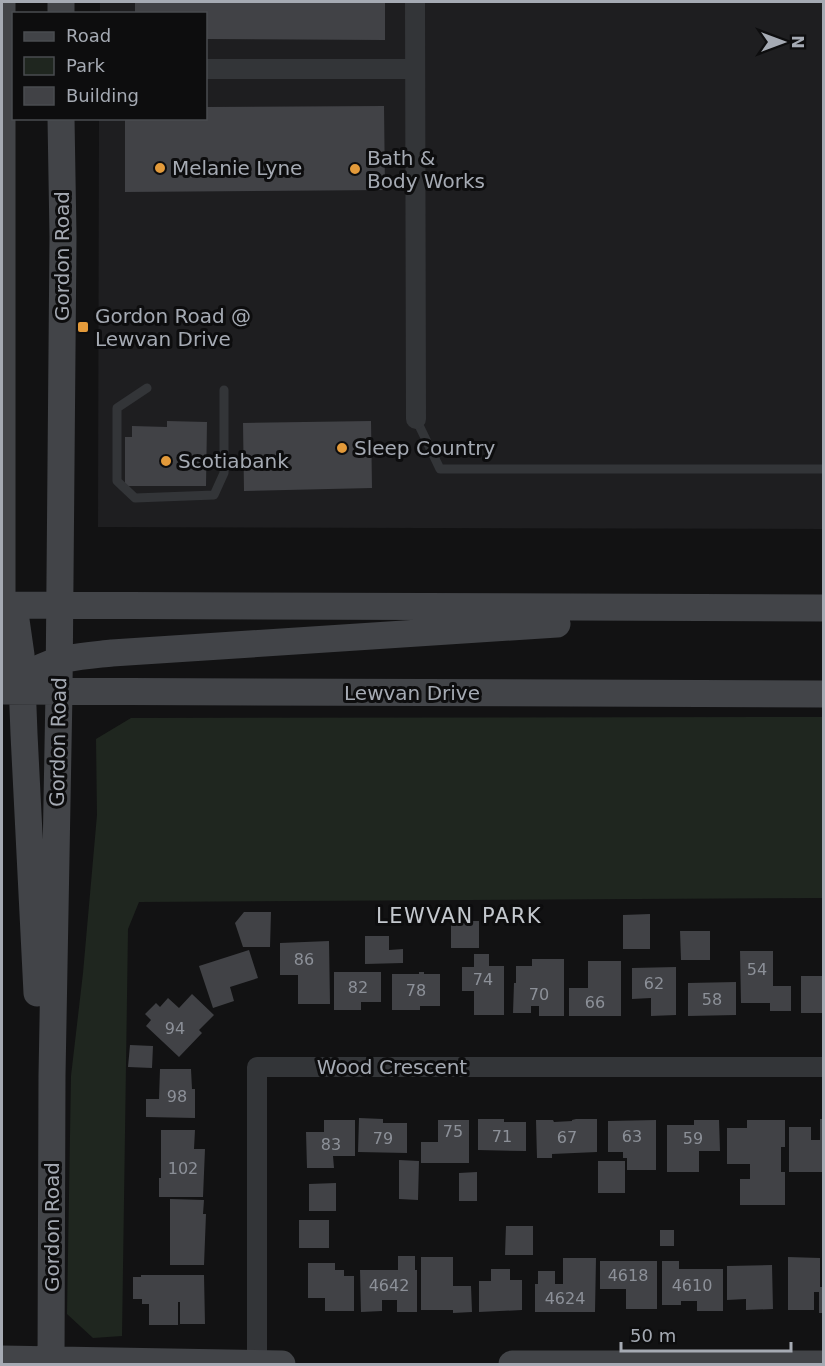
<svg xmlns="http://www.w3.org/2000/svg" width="825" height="1366" font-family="'DejaVu Sans',sans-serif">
<rect width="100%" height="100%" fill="#121213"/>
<path fill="#1e1e20" d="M100 2H823V529L98 527 99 119 206 118V14L100 13Z"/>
<path fill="#1f261f" d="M823 717V898L139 902 128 929 122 1336 93 1338 67 1314 71 1076 83 973 97 815 96 739 131 718Z"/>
<path fill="#414246" d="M135 2H385V40L206 39V14H135Z
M384 106 385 190 125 192V118H206V107Z
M167 421 207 422 206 486H125V437H132V426L167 427Z
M371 421 372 488 244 491 243 423Z
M244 912H271L270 947H243L235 923Z
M650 914V949H623V915Z
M451 921H479V948H451Z
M680 931H710V960H681Z
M365 936H389V950L403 949V963L365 964Z
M329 941 330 1004H298V975H280V943Z
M249 950 258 978 230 987 234 1001 213 1008 199 966Z
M740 951H773V986H791V1011H770V1003H741Z
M474 954H489V966H504V1015H474V991H462V967H474Z
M532 959H564V1016H539V1006H531V1013H513L514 983H516V966H532Z
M588 961H621V1016H569V988H588Z
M676 967V1015L651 1016V998L632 999V968Z
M334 972H381V1002H361V1010H334Z
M419 972H424V974H440V1006H420V1010H392V974H419Z
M801 976H824V1013H801Z
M736 982V1015L688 1016V983Z
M192 994 214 1015 199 1030 202 1033 179 1057 146 1026 151 1020 145 1014 156 1003 160 1007 168 998 179 1008Z
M130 1045 153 1046 152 1068 128 1067Z
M160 1069H191L192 1089H195V1118L146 1117V1099H159Z
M359 1118 383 1119V1123H407V1153L358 1152Z
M478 1119H504V1122H526V1151L478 1150Z
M576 1119H597V1152L552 1154V1158H537L536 1120H553L554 1122 572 1121V1120Z
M820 1119H824V1172H789V1127H811V1140H820Z
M324 1120H355V1156H333L334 1168H307L306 1132H324Z
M438 1120H469V1163H421V1142H438Z
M656 1120V1170H627V1158H623V1152H608V1121Z
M694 1120H719L720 1151H699V1172H667V1125H694Z
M747 1120H785V1147H781V1172H785V1205H740V1179H750V1164H727V1128H747Z
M161 1130H195L194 1149H205L203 1197H159V1178H161Z
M399 1160 419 1161 418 1200 399 1199Z
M598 1161H625V1193H598Z
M477 1172V1201H459V1173Z
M336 1183V1211H309V1184Z
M170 1199 204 1200 203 1214H206L204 1265H170Z
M299 1220H329V1248H299Z
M506 1226H533V1255H505Z
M660 1230H674V1246H660Z
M398 1256H415V1270H417V1312H397V1300H382V1311L361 1312 360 1270H398Z
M421 1257H453V1286H471L472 1312 453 1313V1310H421Z
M788 1257 820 1258V1287H824V1313H819V1292H814V1310H788Z
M563 1258H596L595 1312H535V1284H538V1271H555V1284H563Z
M600 1261H657V1309H626V1289H600Z
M662 1261H679V1269H723V1311H697V1301H681V1305H662Z
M308 1263H335V1270H344V1276H354V1311H325V1298H308Z
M772 1265 773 1309 746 1310V1299L727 1300V1266Z
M491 1269H510V1280H522V1310L479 1312V1281H491Z
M141 1275H204L205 1324H180V1302H178V1325H149V1304H142V1299H133V1277H141Z"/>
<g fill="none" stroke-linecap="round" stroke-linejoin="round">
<path stroke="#333538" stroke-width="9" d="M147 388 117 408V481L135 498 214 495 224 473V390
M416 419 440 469H824"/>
<path stroke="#333538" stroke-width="20" d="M415 2 416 419
M206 69H415
M257 1364V1067H824"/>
<path stroke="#424448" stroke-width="27" d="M61 2V14
M2 605 824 608
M12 613 16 620 21 655 24 734 37 993
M2 670V2
M2 691 824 694
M2 691C13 685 23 678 34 671 57 657 85 656 112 653L557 624
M2 1359 282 1364
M51 1364 52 1076 59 692 63 237 61 118
M512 1364H824"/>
</g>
<g fill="#e39a3a" stroke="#0d0d0e" stroke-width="2">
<circle cx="160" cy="168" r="6"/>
<circle cx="355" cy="169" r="6"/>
<rect x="77" y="321" width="12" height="12" rx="3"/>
<circle cx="342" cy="448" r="6"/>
<circle cx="166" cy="461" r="6"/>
</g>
<g text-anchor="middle" stroke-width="6" stroke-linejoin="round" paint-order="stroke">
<g font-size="16" fill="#8c9098">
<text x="304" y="965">86</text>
<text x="757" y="975">54</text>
<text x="483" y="985">74</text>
<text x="654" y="989">62</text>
<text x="358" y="993">82</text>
<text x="416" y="996">78</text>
<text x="539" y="1000">70</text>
<text x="712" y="1005">58</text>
<text x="595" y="1008">66</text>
<text x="175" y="1034">94</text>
<text x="177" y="1102">98</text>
<text x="453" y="1137">75</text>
<text x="502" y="1142">71</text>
<text x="632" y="1142">63</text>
<text x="567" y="1143">67</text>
<text x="383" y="1144">79</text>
<text x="693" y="1144">59</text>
<text x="331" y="1150">83</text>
<text x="183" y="1174">102</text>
<text x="628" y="1281">4618</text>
<text x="389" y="1291">4642</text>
<text x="692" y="1291">4610</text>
<text x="565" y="1304">4624</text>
</g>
<g font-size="20" fill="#a5aab3" stroke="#0d0d0e" text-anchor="start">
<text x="367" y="165">Bath &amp;<tspan x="367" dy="23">Body Works</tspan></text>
<text x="172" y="175">Melanie Lyne</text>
<text x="95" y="323">Gordon Road @<tspan x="95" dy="23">Lewvan Drive</tspan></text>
<text x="354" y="455">Sleep Country</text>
<text x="178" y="468">Scotiabank</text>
</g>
<g font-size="20" fill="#a5aab3" stroke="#0d0d0e">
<text transform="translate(62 256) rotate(-90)" y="7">Gordon Road</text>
<text x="412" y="700">Lewvan Drive</text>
<text transform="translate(58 742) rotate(-89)" y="7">Gordon Road</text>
<text x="392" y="1074">Wood Crescent</text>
<text transform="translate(52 1227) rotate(-90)" y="7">Gordon Road</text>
</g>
<g font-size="21" letter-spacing="1.5" fill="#c5c9cf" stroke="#0d0d0e">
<text x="459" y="923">LEWVAN PARK</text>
</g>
</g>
<rect width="825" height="1366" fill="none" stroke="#a5aab3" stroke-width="6"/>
<rect x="12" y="12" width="195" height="108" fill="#0d0d0e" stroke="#4a4c50" stroke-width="1.5"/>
<rect x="24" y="32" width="30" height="9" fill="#424448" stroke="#4a4c50" stroke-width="1.5"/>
<text x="66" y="42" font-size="18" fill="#a5aab3">Road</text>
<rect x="24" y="57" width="30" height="18" fill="#1f261f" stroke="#4a4c50" stroke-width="1.5"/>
<text x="66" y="72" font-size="18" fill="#a5aab3">Park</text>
<rect x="24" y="87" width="30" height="18" fill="#414246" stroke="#4a4c50" stroke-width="1.5"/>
<text x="66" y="102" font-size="18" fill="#a5aab3">Building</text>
<g transform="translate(783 42) rotate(90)" stroke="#0d0d0e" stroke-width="4.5" paint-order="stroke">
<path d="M0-4.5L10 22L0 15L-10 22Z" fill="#a5aab3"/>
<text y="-9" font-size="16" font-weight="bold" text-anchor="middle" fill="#a5aab3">N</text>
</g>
<path d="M621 1342v9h170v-9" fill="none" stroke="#a5aab3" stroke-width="3"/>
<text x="630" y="1342" font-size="18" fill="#a5aab3" stroke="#0d0d0e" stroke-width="4.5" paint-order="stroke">50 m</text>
</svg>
